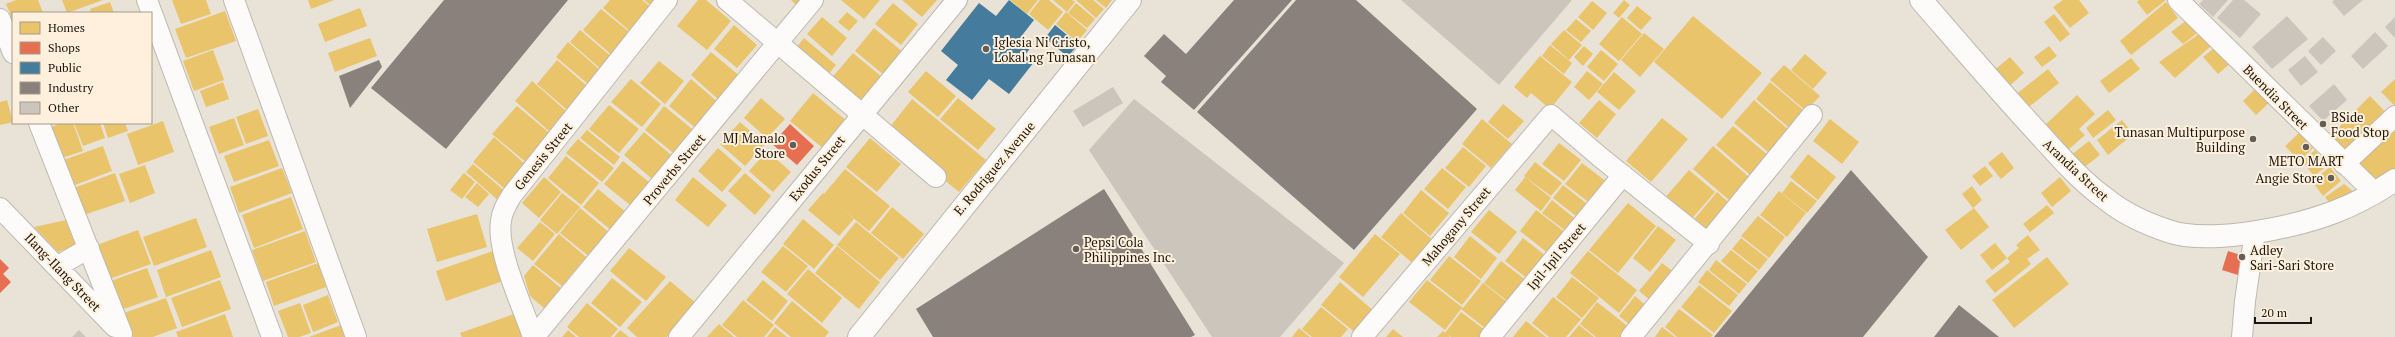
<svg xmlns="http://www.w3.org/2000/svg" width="2395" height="337" font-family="'PT Serif',serif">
<rect width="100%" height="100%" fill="#e9e2d7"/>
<path fill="#e9c46a" d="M16 0H38L43 13H13V21L6 4Z
M62 0H103L67 13Z
M172 0H206L211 14 181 24Z
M308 0H334L311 9Z
M610 0H642L653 9 632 33 603 8Z
M644 0H661L654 8Z
M698 0H706L731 21 707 50 677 26Z
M791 0H804L798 7Z
M841 0H880L864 19Z
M902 0H937L922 17Z
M1010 0H1038L1027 14Z
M1040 0H1049L1063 12 1048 30 1029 14Z
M1053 0H1072L1075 2 1067 12Z
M1076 0H1093L1104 9 1096 18Z
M1096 0H1112L1106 8Z
M1624 0 1630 5 1619 18 1613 13Z
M2063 0H2079L2089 13 2070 28 2053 7Z
M2139 0H2166L2147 15 2137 2Z
M1592 1 1607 13 1593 30 1578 17Z
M110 2 114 13H91L90 9Z
M2166 2 2178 18 2131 55 2120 41Z
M893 3 918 24 901 45 875 24Z
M1076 3 1095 19 1087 28 1068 13Z
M1637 6 1652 18 1641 30 1627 18Z
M360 8 367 26 325 42 318 24Z
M601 9 633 35 614 57 583 30Z
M225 11 236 41 186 58 175 29Z
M847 12 858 21 849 31 838 22Z
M1066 12 1087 30 1077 42 1056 24Z
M2054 14 2070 34 2060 42 2044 22Z
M1693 16 1762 73 1722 119 1654 62Z
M822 17 847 38 832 56 807 34Z
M1622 17 1642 34 1619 61 1599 44Z
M1576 19 1591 31 1581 42 1566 30Z
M2187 20 2200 31 2183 44 2171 32Z
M734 25 757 45 737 68 714 49Z
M874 28 904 53 885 76 855 51Z
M580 30 613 58 602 70 570 42Z
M1564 30 1582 45 1569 60 1551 44Z
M1644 33 1664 49 1640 77 1621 60Z
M2199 34 2211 46 2175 78 2159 62Z
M370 38 377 56 335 72 328 53Z
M804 38 836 65 824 80 792 53Z
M568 42 600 70 588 84 556 57Z
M1550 45 1572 63 1564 74 1542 56Z
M1584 46 1593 54 1583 66 1574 57Z
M2049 46 2057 56 2042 67 2034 57Z
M2214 48 2232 62 2218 74 2203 57Z
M213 50 224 80 194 91 183 61Z
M1601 50 1618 64 1604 81 1587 67Z
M711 52 741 77 720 101 691 75Z
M853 53 882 77 858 105 829 81Z
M1805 54 1827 73 1813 89 1791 70Z
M1540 56 1572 82 1550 109 1531 93 1527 98 1514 87Z
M2010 57 2024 73 2006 89 1992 72Z
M2131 58 2140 69 2109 93 2100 81Z
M557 60 593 91 573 115 537 84Z
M659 61 684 81 665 104 640 83Z
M1784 65 1820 96 1806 111 1770 80Z
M2048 69 2059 83 2025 110 2014 96Z
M926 71 956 96 938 117 908 92Z
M1587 71 1603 84 1589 100 1574 87Z
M1614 72 1636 91 1619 110 1597 92Z
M631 79 661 104 642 127 611 102Z
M691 79 719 103 697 129 669 106Z
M2395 79V106L2381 92Z
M532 81 566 111 549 131 515 101Z
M223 82 229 99 206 107 200 91Z
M1770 82 1810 116 1795 133 1756 99Z
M2257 87 2271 101 2256 115 2243 101Z
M813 93 848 122 825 150 790 121Z
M2077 95 2095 114 2079 129 2085 135 2068 150 2044 126Z
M2370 96 2389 116 2350 156 2330 136Z
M761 98 785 119 767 138 744 118Z
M958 98 996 129 978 150 940 119Z
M912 99 986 160 959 192 886 132Z
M7 100 13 122 0 125V102Z
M1599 100 1616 114 1597 138 1579 123Z
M1754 100 1795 135 1775 158 1734 123Z
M1503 104 1524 121 1508 139 1488 122Z
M609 105 639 129 619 153 589 129Z
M517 106 553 136 528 164 492 134Z
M664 106 697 133 677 156 645 130Z
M258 109 268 136 246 144 236 117Z
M2108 110 2116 120 2093 138 2086 128Z
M234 118 244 145 219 154 209 127Z
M1662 118 1688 139 1651 182 1626 161Z
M1482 119 1512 144 1491 168 1462 144Z
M1830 119 1859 142 1842 164 1813 141Z
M2122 120 2133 134 2108 155 2097 140Z
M163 121 174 152 138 165 127 134Z
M740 122 765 144 745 166 720 144Z
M62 123H73L83 151 56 160 45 129Z
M74 123H100L105 138 83 146Z
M103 123H125L128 131 108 138Z
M1733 126 1775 161 1757 181 1716 145Z
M587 130 620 157 614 165 580 138Z
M2395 131V171L2378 185 2358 163Z
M644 132 677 160 657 183 624 155Z
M2299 133 2313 148 2300 161 2285 146Z
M494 137 525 164 504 188 473 162Z
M870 138 901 164 877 192 846 167Z
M578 139 614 168 602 182 566 153Z
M269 140 279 166 234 182 224 156Z
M2089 141 2100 155 2082 169 2071 155Z
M1559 143 1581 160 1564 181 1542 164Z
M103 146 112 171 67 188 58 162Z
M1713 146 1756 183 1736 206 1693 169Z
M1463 147 1486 166 1469 187 1445 168Z
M718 148 742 169 722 192 698 171Z
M2315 150 2328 165 2314 176 2302 161Z
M767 151 791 172 773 192 749 171Z
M2002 152 2014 168 2001 179 1988 163Z
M1808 154 1836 177 1818 200 1790 177Z
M566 156 599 183 581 205 548 178Z
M623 161 649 182 630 205 604 184Z
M1535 162 1562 183 1551 196 1524 176Z
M1582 163 1608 183 1591 204 1565 184Z
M473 164 507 193 500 202 466 172Z
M145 165 155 193 130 203 119 174Z
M1985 166 1993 176 1980 186 1972 176Z
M2330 167 2341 181 2323 196 2312 181Z
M282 168 292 193 239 213 230 187Z
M1442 168 1466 187 1448 209 1424 189Z
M845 169 890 206 869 231 824 194Z
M1689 170 1715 192 1688 223 1663 200Z
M115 173 125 201 78 217 68 190Z
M464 173 475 182 462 199 450 190Z
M745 173 771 196 755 215 728 191Z
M544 177 561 192 539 218 522 203Z
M693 177 727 205 708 227 675 200Z
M1525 177 1551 198 1541 211 1515 190Z
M2060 177 2071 191 2052 207 2041 193Z
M1791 181 1817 201 1807 213 1782 193Z
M477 183 489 194 478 207 465 197Z
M2344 184 2356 194 2334 209 2325 197Z
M1563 185 1591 207 1581 220 1553 198Z
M1972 186 1982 200 1973 208 1962 194Z
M598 189 627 213 612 231 583 207Z
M1421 190 1449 213 1430 236 1403 213Z
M1779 191 1806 213 1787 237 1760 215Z
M1717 192 1736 209 1710 239 1691 223Z
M562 193 580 207 557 234 540 220Z
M823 193 854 219 839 236 808 210Z
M291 197 303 229 254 248 242 215Z
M1552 200 1579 222 1570 234 1542 213Z
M1628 203 1656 226 1618 273 1589 250Z
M2047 205 2054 213 2030 232 2023 224Z
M892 207 924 234 903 259 871 233Z
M580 208 611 234 591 258 560 233Z
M1974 208 1989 227 1961 250 1945 230Z
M1489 210 1517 232 1499 254 1471 232Z
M1536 210 1570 236 1553 257 1520 231Z
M1401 213 1435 242 1415 265 1381 237Z
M477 214 487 247 437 262 427 229Z
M1758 216 1785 237 1769 258 1741 236Z
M196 218 207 247 154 266 143 237Z
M803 219 834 245 814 269 783 244Z
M66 220 75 245 58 252 34 227Z
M540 222 555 234 533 261 517 248Z
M856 222 899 258 880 280 837 245Z
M1658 226 1676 240 1650 272 1633 258Z
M138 230 151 264 104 281 91 247Z
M305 231 316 262 263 281 252 250Z
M559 234 586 257 562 286 534 264Z
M1375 234 1400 254 1363 297 1339 277Z
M2028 235 2040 250 2027 259 2031 264 1995 293 1985 281 2010 262 2007 258 2019 248 2016 245Z
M1470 236 1497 258 1481 279 1454 257Z
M1523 238 1551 260 1533 283 1505 261Z
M1741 238 1768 259 1759 270 1732 249Z
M1995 243 2007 258 1992 270 1980 255Z
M783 246 808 266 786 292 761 272Z
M837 246 880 282 859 309 815 273Z
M629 248 666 277 646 301 610 271Z
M211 250 221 277 166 297 157 270Z
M1731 250 1758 271 1748 283 1721 261Z
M493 251 503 281 446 301 436 271Z
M1588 251 1637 290 1619 313 1570 273Z
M1449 256 1481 281 1462 305 1430 280Z
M2047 257 2069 284 2014 328 1992 300Z
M1716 260 1747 284 1739 294 1709 270Z
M1501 261 1531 284 1514 306 1484 283Z
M318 263 326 287 274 306 266 282Z
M1662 263 1679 276 1656 305 1639 291Z
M533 265 562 289 545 309 530 296 524 276Z
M147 268 158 297 115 312 105 283Z
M808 269 842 298 822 323 787 294Z
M1707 270 1738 295 1729 306 1698 282Z
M1572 277 1599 298 1582 318 1556 297Z
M612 278 642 302 620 327 591 303Z
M220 280 231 309 182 327 171 298Z
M763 280 788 301 772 321 746 300Z
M1427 280 1463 308 1483 283 1511 305 1490 332 1461 309 1445 330 1409 302Z
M670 281 697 304 667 337H637L627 328Z
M1340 282 1375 312 1357 334 1321 305Z
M1699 285 1732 311 1714 333 1681 307Z
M328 295 338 322 313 332 303 305Z
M1635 296 1649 308 1633 327 1619 316Z
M1553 297 1581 319 1566 337H1549L1532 323Z
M166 298 177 328 153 337H133L124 313Z
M743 300 774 325 764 337H737L722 325Z
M792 301 829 332 825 337H791L774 323Z
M1597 302 1630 328 1623 337H1596L1580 324Z
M300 303 311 333 299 337H288L278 311Z
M587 303 618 329 611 337H579L567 327Z
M1321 307 1348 329 1341 337H1312L1302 329Z
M1679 309 1713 335 1711 337H1677L1665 327Z
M1461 312 1489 333 1486 337H1451L1447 334 1450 337H1437L1443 331 1445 333Z
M225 314 233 337H178L176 332Z
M514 314 522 337H462L460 333Z
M1526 321 1546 337H1513Z
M719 324 734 337H707Z
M341 325 345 337H309Z
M1579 325 1594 337H1569Z
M775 327 787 337H767Z
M1662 327 1675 337H1655Z
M1299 328 1310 337H1292Z
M1393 329 1403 337H1386Z
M568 330 576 337H562Z
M620 330 629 337H614Z"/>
<path fill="#e76f51" d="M790 124 814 146 797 165 772 144Z
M2228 251 2247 257 2241 276 2222 270Z
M0 259 9 268 3 274 11 282 0 293Z"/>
<path fill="#457b9d" d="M1009 0 1034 20 1020 38 1031 47 1025 55 1034 62 1009 94 989 79 972 100 946 80 958 65 941 51 979 3 996 16Z
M1055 25 1078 44 1068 57 1045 38Z"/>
<path fill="#8a817c" d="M444 0H568L446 149 371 88Z
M1234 0H1292L1194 110 1161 82 1166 76 1144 56 1164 34 1186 54Z
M1296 0H1356L1477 109 1354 250 1197 112Z
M379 60 382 67 350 108 339 76Z
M1851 170 1928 257 1863 337H1714Z
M1104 189 1195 335 1191 337H933L916 309Z
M1959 305 1999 337H1934Z"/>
<path fill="#cbc5bc" d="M1401 0H1572L1499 85Z
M2203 0H2228L2213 17 2199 4Z
M2233 0H2244L2261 14 2240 38 2217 18Z
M2334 0H2363L2344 16 2332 2Z
M2287 16 2308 39 2272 69 2252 47Z
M2395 17V38L2385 27Z
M2375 32 2388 46 2363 69 2351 56Z
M2323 37 2336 51 2321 65 2308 51Z
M2305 56 2318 72 2301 86 2288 70Z
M2334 84 2347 100 2323 121 2309 106Z
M1113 87 1123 103 1083 127 1073 111Z
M1134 99 1344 263 1280 337H1212L1089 150Z
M79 330 86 337H72Z"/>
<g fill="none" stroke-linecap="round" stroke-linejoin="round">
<defs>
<path id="street" d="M147 0 272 337
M234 0 356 337
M727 0 936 177
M2178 0 2375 193
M0 19 13 53
M39 123 122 334
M2344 164 2395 116
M0 208 115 327
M58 266 89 248
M533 337C523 307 496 251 501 221 502 211 507 203 512 195L667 0
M534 337 813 0
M679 337 957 0
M1362 337 1551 115 1600 157 1709 244
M1490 337 1623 175
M1631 337 1812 115
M2242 337 2245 301 2255 232"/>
<path id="secondary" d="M1921 0C1961 46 2000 92 2041 136 2061 158 2082 182 2106 199 2123 213 2147 224 2168 231 2196 241 2243 235 2273 229 2319 220 2355 207 2395 180
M859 337 1130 0"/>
</defs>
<use href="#street" stroke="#beb8af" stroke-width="22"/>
<use href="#secondary" stroke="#beb8af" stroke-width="24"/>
<use href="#street" stroke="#fcfbf9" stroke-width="20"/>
<use href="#secondary" stroke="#fcfbf9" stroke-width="22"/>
</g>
<g fill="#645e56" stroke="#fef0dc" stroke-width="1.5">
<circle cx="986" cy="49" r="4"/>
<circle cx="2323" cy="124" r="4"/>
<circle cx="2253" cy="139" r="4"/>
<circle cx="793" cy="145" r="4"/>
<circle cx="2306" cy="147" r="4"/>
<circle cx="2331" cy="178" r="4"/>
<circle cx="1076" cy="249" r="4"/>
<circle cx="2242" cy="257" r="4"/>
</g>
<g text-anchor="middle" stroke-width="4" stroke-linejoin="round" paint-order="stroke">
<g font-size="13" fill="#1c1710" stroke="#fef0dc" text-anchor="start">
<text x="994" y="47">Iglesia Ni Cristo,<tspan x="994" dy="15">Lokal ng Tunasan</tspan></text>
<text x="2331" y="122">BSide<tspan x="2331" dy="15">Food Stop</tspan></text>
<text x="2245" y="137" text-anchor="end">Tunasan Multipurpose<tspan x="2245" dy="15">Building</tspan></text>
<text x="785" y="143" text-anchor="end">MJ Manalo<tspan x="785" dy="15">Store</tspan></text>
<text x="2306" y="166" text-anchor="middle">METO MART</text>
<text x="2323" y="183" text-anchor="end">Angie Store</text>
<text x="1084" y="247">Pepsi Cola<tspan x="1084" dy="15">Philippines Inc.</tspan></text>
<text x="2250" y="255">Adley<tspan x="2250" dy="15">Sari-Sari Store</tspan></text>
</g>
<g font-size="13" fill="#1c1710" stroke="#fef0dc">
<text transform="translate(2276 97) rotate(45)" y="5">Buendia Street</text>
<text transform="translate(543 156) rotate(-51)" y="5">Genesis Street</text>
<text transform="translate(817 168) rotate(-51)" y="5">Exodus Street</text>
<text transform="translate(994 168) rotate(-50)" y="5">E. Rodriguez Avenue</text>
<text transform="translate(674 169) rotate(-50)" y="5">Proverbs Street</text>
<text transform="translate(2076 170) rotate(43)" y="5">Arandia Street</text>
<text transform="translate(1456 226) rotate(-50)" y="5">Mahogany Street</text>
<text transform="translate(1556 256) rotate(-50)" y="5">Ipil-Ipil Street</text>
<text transform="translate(63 272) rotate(46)" y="5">Ilang-Ilang Street</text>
</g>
</g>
<rect x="12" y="12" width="140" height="112" fill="#fef0dc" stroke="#a4998a"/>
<rect x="20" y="22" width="20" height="12" fill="#e9c46a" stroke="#a4998a"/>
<text x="48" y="32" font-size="12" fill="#1c1710">Homes</text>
<rect x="20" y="42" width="20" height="12" fill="#e76f51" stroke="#a4998a"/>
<text x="48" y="52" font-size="12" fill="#1c1710">Shops</text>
<rect x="20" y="62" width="20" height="12" fill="#457b9d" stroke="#a4998a"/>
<text x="48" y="72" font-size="12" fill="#1c1710">Public</text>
<rect x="20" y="82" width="20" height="12" fill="#8a817c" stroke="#a4998a"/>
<text x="48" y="92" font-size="12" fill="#1c1710">Industry</text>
<rect x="20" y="102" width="20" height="12" fill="#cbc5bc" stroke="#a4998a"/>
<text x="48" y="112" font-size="12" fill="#1c1710">Other</text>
<path d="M2255 317v6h56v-6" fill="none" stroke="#1c1710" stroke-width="2"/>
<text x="2261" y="317" font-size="12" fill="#1c1710" stroke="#fef0dc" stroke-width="3" paint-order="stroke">20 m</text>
</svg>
